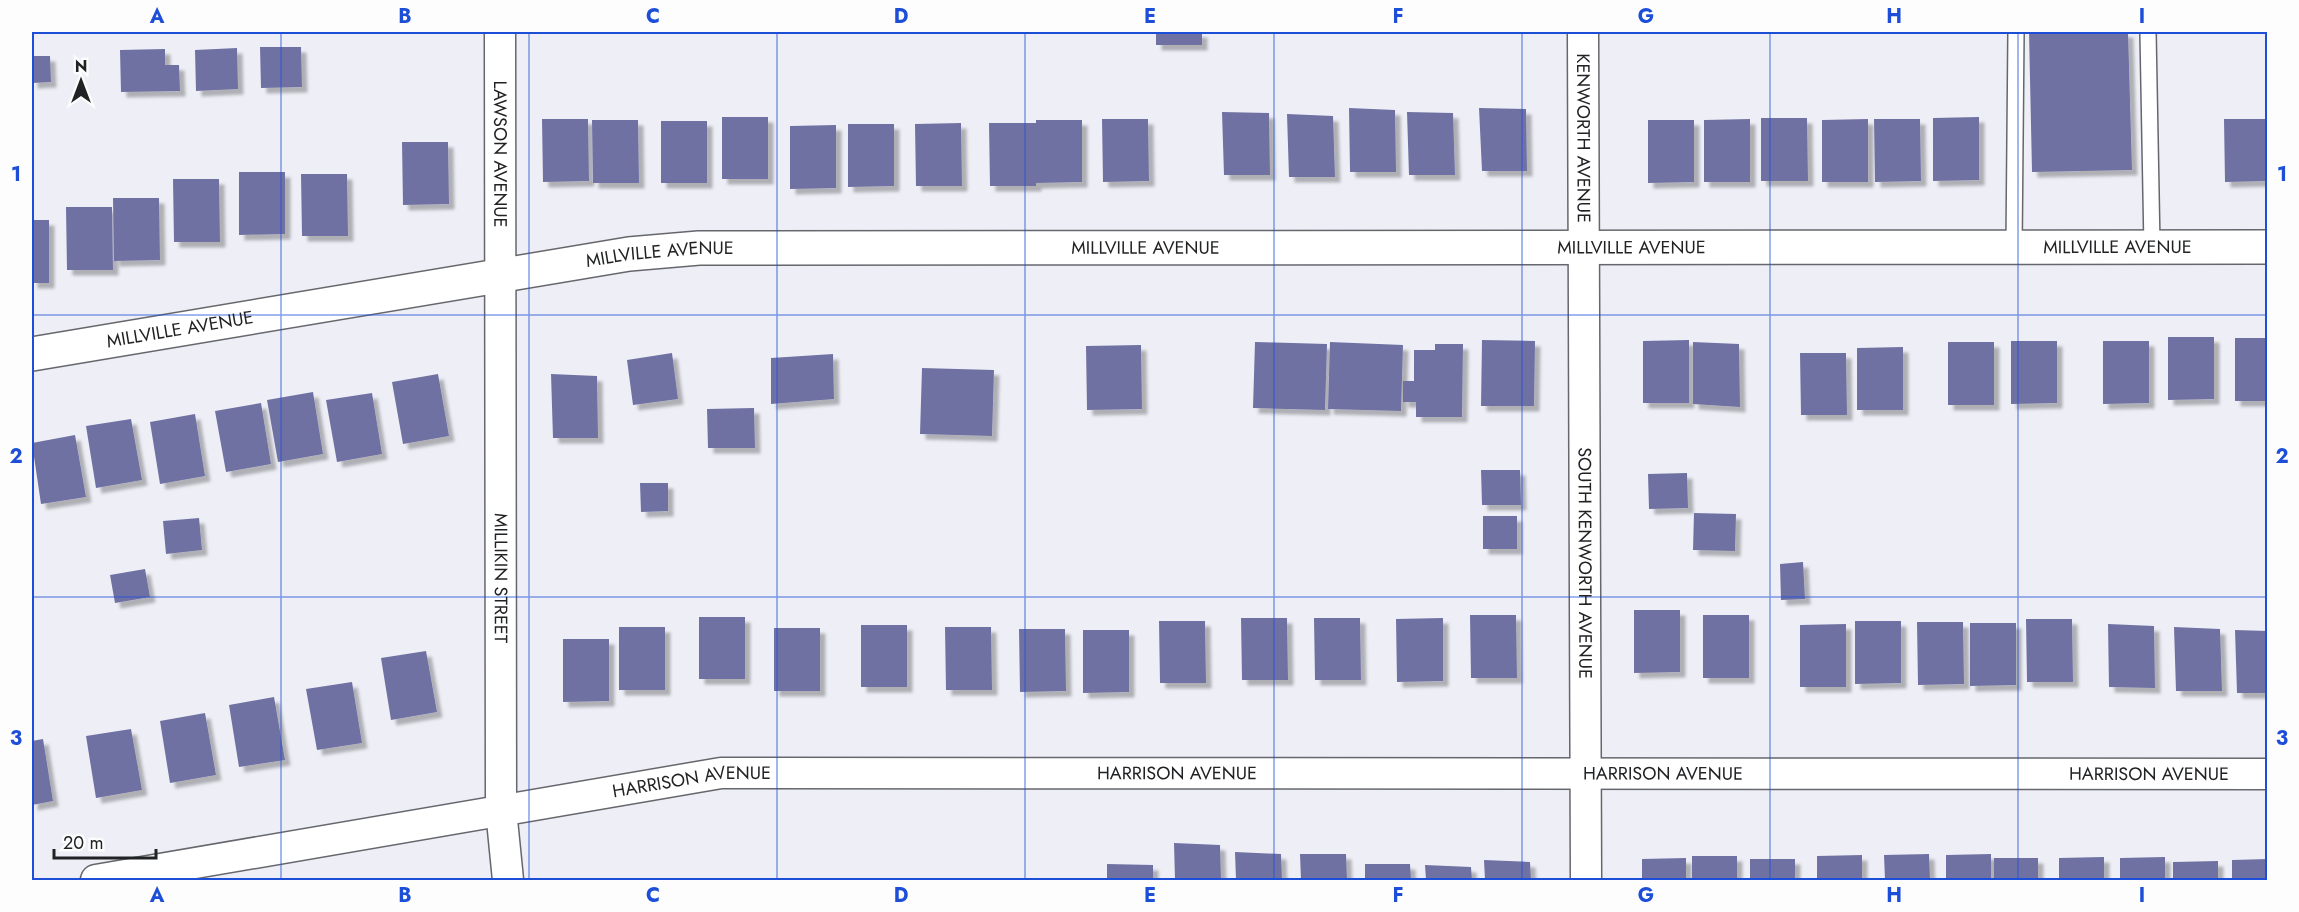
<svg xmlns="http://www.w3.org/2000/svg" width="2299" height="912" font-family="Jost,sans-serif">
<defs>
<filter id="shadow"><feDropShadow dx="5.5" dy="5.5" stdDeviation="1.5" flood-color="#0004"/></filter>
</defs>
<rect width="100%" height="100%" fill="#eeeff6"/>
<path fill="#7071a3" filter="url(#shadow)" d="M1156 32H1202V45H1156Z
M2029 32H2128L2132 170 2032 172Z
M260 47H301L302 87 261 88Z
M237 48 238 89 196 91 195 50Z
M165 49V65H179L180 91 121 92 120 50Z
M32 56H50L51 82 32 83Z
M1349 108 1395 110 1396 172H1350Z
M1479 108 1526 109 1527 171H1482Z
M1222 112 1269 113 1270 175H1224Z
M1407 112 1453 113 1455 175H1409Z
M1287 114 1333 116 1335 177H1289Z
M722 117H768V179H722Z
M1979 117V180L1933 181V118Z
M1761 118H1807L1808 181H1761Z
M542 119H588L589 181 543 182Z
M1102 119H1148L1149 181 1103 182Z
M1750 119V182H1704V120Z
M1868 119V182H1822V120Z
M1874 119H1920L1921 181 1875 182Z
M2224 119H2268V181L2225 182Z
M592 120H638L639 183H593Z
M1036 120H1082V182L1036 183V186H990L989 123H1036Z
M1648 120H1694V182L1648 183Z
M661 121H707V183H661Z
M961 123 962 186H916L915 124Z
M848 124H894V186L848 187Z
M836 125V188L790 189V126Z
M402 142H448L449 204 403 205Z
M239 172H285V234L239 235Z
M301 174H347L348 236H302Z
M173 179H219L220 242H174Z
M113 198H159L160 260 114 261Z
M66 207H112L113 270H67Z
M32 220H49V283H32Z
M2168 337H2214V399L2168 400Z
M2235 338H2268V401H2235Z
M1482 340 1535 341 1534 406H1481Z
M1689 340V403H1643V341Z
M2011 341H2057V403L2011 404Z
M2103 341H2149V403L2103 404Z
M1255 342 1327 344 1325 410 1253 408Z
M1330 342 1403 345 1401 411 1328 409Z
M1693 342 1739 344 1740 407 1693 404Z
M1948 342H1994V405H1948Z
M1435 344H1463L1462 417H1416V402H1403V381H1414V350H1435Z
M1141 345 1142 409 1087 410 1086 346Z
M1903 347V410H1857V348Z
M672 353 678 399 633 405 627 360Z
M1800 353H1846L1847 415H1801Z
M833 354 834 399 771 404V358Z
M922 368 994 370 992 436 920 434Z
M438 374 449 436 403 444 392 382Z
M551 374 597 376 598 438H553Z
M313 392 323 454 278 462 267 400Z
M372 393 382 454 337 462 326 400Z
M261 403 271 464 226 472 215 411Z
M754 408 755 448H708L707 409Z
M195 414 205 476 160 484 150 422Z
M131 419 142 480 96 488 86 426Z
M75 435 86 497 41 504 32 443Z
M1481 470H1520L1521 505H1482Z
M1687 473 1688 508 1649 509 1648 474Z
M640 483H668V511L641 512Z
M1694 513 1736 514 1735 551 1693 550Z
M1483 516H1517V549H1483Z
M199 518 202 550 166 554 163 521Z
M1803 562 1805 599 1781 600 1780 564Z
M145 569 150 597 115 603 110 575Z
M1634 610H1680V672L1634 673Z
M1470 615H1516L1517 678H1471Z
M1703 615H1749V678H1703Z
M699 617H745V679H699Z
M1241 618H1287L1288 680H1242Z
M1314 618H1360L1361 680H1315Z
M1443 618V681L1397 682 1396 619Z
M2026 619H2072L2073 682H2027Z
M1159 621H1205L1206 683H1160Z
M1855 621H1901V683L1855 684Z
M1917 622H1963L1964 684 1918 685Z
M1970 623H2016V685L1970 686Z
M1846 624V687H1800V625Z
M2108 624 2154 626 2155 688 2109 687Z
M861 625H907V687H861Z
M619 627H665V690H619Z
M945 627H991L992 690H946Z
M2174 627 2220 629 2222 691H2176Z
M774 628H820V691H774Z
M1019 629H1065L1066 691 1020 692Z
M1083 630H1129V692L1083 693Z
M2235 630 2268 631V693H2237Z
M563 639H609V701L563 702Z
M426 651 437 712 391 720 381 658Z
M352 682 362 743 317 750 306 689Z
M274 697 285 760 239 767 229 705Z
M205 713 216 775 170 783 160 721Z
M131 729 142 790 96 798 86 736Z
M43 739 53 801 32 805V741Z
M1174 843 1220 845 1221 880H1175Z
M1235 852 1281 854 1282 880H1236Z
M1300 854H1346L1347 880H1301Z
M1929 854 1930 880H1885L1884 855Z
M1991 854V880H1946V855Z
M1862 855V880H1817V856Z
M1692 856H1737V880H1692Z
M2104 857V880H2059V858Z
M2165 857V880H2120V858Z
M1686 858V880H1642V859Z
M1994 858H2038V880H1994Z
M1750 859H1795V880H1750Z
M2268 859V880H2232V860Z
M1484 860 1530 862 1531 880H1485Z
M2218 861V880H2173V862Z
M1107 864 1153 865V880H1107Z
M1365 864H1410L1411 880H1365Z
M1425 865 1471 867 1472 880H1426Z"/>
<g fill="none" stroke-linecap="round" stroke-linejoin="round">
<defs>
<path id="lane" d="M2148 32 2152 247
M2014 247 2016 32"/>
<g id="street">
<path id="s1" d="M500 32 501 810 508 880"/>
<path id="s2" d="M1583 32 1586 880"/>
<path id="s3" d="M96 880 721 773 2268 774"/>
</g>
<g id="secondary">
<path id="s4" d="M32 354 629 254 699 248 2268 247"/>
</g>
</defs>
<use href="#lane" stroke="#66676d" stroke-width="18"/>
<use href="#street" stroke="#66676d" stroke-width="33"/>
<use href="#secondary" stroke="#66676d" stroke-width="36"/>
<use href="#lane" stroke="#fff" stroke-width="15"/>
<use href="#street" stroke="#fff" stroke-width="30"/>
<use href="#secondary" stroke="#fff" stroke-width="33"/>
</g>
<path fill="none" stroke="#1d4ed8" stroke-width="1.5" stroke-opacity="0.55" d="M281 32V880M529 32V880M777 32V880M1025 32V880M1274 32V880M1522 32V880M1770 32V880M2018 32V880M32 315H2268M32 597H2268"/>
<g text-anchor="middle" stroke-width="5" stroke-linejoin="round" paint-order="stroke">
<g font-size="18" fill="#212224" stroke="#fdfdfe">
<text dy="6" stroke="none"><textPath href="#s2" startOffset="106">KENWORTH AVENUE</textPath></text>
<text dy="6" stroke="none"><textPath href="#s1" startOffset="122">LAWSON AVENUE</textPath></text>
<text dy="6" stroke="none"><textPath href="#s4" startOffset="1608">MILLVILLE AVENUE</textPath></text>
<text dy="6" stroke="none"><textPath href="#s4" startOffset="2094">MILLVILLE AVENUE</textPath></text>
<text dy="6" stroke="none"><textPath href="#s4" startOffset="1122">MILLVILLE AVENUE</textPath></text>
<text dy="6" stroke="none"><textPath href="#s4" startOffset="636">MILLVILLE AVENUE</textPath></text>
<text dy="6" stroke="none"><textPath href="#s4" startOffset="150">MILLVILLE AVENUE</textPath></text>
<text dy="6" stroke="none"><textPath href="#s2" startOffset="531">SOUTH KENWORTH AVENUE</textPath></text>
<text dy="6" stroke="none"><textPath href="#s1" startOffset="546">MILLIKIN STREET</textPath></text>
<text dy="6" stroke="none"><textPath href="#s3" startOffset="1090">HARRISON AVENUE</textPath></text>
<text dy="6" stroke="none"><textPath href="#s3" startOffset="2062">HARRISON AVENUE</textPath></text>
<text dy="6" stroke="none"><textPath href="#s3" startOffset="1576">HARRISON AVENUE</textPath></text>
<text dy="6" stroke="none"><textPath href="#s3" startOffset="604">HARRISON AVENUE</textPath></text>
</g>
</g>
<rect width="2299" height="912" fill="none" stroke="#fdfdfe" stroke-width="66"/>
<g transform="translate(81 81)" stroke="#fdfdfe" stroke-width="4.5" paint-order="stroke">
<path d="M0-4.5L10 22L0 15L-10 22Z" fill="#212224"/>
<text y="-9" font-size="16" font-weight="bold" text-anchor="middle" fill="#212224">N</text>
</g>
<path d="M54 849v9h102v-9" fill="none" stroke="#212224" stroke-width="3"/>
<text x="63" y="849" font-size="18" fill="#212224" stroke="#fdfdfe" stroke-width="4.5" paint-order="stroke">20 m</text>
<rect x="33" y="33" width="2233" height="846" fill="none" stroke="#1d4ed8" stroke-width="2"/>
<g font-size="20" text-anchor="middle" font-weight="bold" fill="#1d4ed8">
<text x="157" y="23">A</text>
<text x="405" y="23">B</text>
<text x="653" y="23">C</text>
<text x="901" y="23">D</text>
<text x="1150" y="23">E</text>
<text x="1398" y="23">F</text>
<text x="1646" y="23">G</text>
<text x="1894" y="23">H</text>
<text x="2142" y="23">I</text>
<text x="16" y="181">1</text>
<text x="2282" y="181">1</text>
<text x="16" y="463">2</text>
<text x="2282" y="463">2</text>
<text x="16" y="745">3</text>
<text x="2282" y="745">3</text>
<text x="157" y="902">A</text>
<text x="405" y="902">B</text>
<text x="653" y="902">C</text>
<text x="901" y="902">D</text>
<text x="1150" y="902">E</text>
<text x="1398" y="902">F</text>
<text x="1646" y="902">G</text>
<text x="1894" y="902">H</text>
<text x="2142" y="902">I</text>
</g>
</svg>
